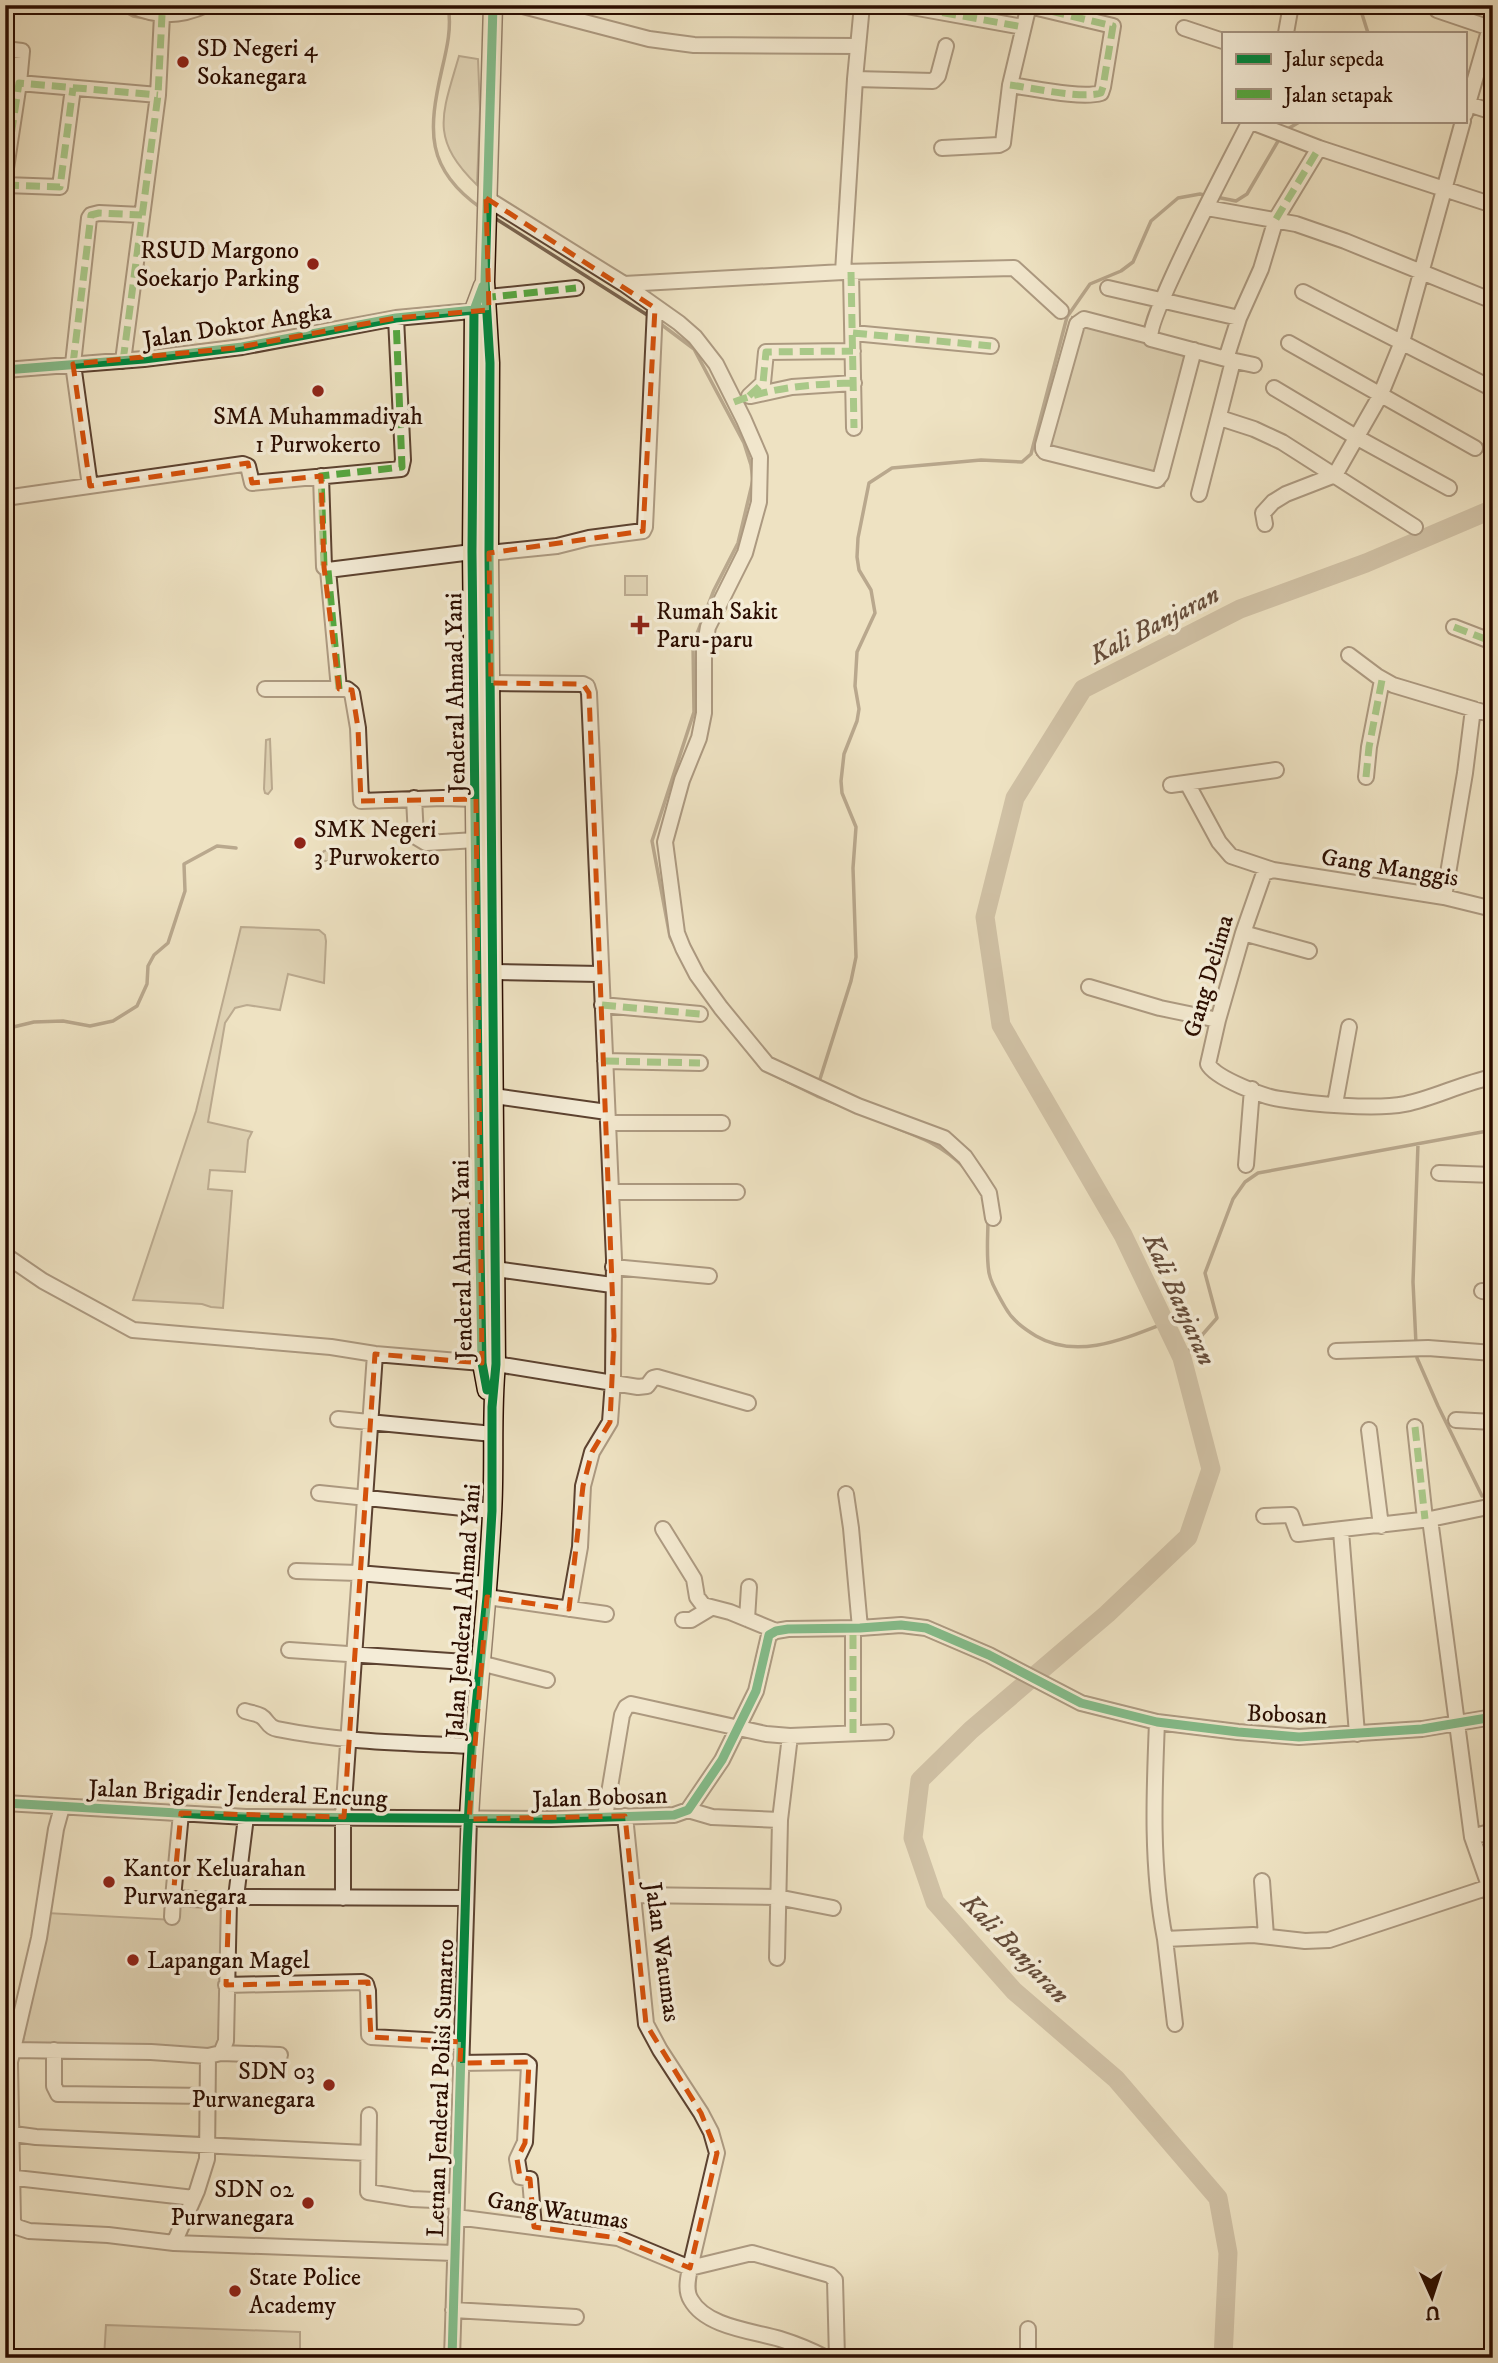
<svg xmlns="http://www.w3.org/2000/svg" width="1498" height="2363" font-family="'IM FELL DW Pica',serif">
<rect width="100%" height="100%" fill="#eee2c2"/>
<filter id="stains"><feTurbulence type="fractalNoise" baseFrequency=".00286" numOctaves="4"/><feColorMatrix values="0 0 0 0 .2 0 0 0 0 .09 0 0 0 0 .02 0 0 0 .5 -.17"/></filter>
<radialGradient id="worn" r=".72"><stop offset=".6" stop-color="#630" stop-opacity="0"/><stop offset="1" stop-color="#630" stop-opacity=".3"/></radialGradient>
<path fill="#cdbea1" stroke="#7c6650" stroke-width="2" d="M459 56 478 59 480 109 477 185C429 138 442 115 459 56Z
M1072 317 1198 352 1164 486 1037 455Z
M625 576H647V595H625Z
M270 739 272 789 268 794 265 793 264 789 266 740Z
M329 850H343L345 858 344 861H325L321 856 324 851Z
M241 927 319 930 325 935 326 941 324 983 288 974 280 1010 247 1005 235 1008 225 1023 208 1122 252 1132 248 1140 245 1172 210 1170 208 1189 232 1191 223 1308 211 1307 202 1304 133 1300 196 1111Z
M177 1903 228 1906 227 1999 218 2051 22 2047 47 1913 174 1920Z
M106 2325 300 2332V2358H104Z"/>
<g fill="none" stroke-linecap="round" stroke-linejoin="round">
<path stroke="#78624d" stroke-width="3.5" d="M113 5 133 16 157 20
M448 5C452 27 447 48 442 69 428 130 425 169 481 208
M1355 5 1362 14 1368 33
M208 10 219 5
M1286 130 1301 121
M1216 197 1236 201 1247 194 1281 136
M493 217 652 318
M658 322 694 349 744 443 751 465 753 480 738 543 714 590 693 644 694 712 652 841 670 937 683 962
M5 1029 34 1022 63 1021 90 1026 113 1021 137 1006 147 984 148 966 154 955 168 943 185 891 184 864 217 846 236 848
M766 1071 817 1096 845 1107
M820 1079 851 981 856 957 853 868 856 827 842 793 841 781 844 754 857 721 859 709 855 686 857 652 875 613 871 590 859 570 857 557 858 538 869 483 892 468 981 460 1022 462 1031 454 1067 317 1090 284 1121 271 1133 262 1151 221 1178 198 1200 194 1208 196
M894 1127C923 1138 943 1146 965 1168
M988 1218C988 1236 986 1255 989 1273 991 1284 999 1296 1005 1307 1012 1320 1023 1328 1036 1336 1077 1360 1124 1339 1165 1323
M1416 1344 1413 1282 1418 1144
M1417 1352V1358L1438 1406 1482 1496
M1182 1358 1217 1318 1205 1273 1233 1199 1245 1182 1258 1173 1493 1130"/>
<path stroke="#ac9a80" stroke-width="19" d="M1223 2358 1228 2253 1218 2198 1116 2079 1014 1991 935 1902 913 1838 920 1780 971 1730 1107 1614 1188 1537 1211 1469 1182 1358 1123 1235 1001 1025 985 917 1015 798 1083 689 1240 609 1366 563 1493 509"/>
<defs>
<path id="minor" d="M130 5C155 17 181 17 206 5
M519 5 649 39 694 45 858 46
M901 5 1023 27
M1437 10 1493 29
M1184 28 1223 41
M1286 33 1291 5
M5 49 22 51 19 83
M855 79 933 81 938 76 946 46
M1010 85C1033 88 1081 99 1101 93L1103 87 1113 26 1029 6
M1465 103 1493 112
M1465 114 1493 17
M1249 121 1319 148 1493 205
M942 148 999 145 1003 143 1010 85 1029 5
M5 175 19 83 158 95
M5 185 60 187 73 88
M486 198 624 284 679 323 695 337 716 364 744 420 760 457 759 502 745 553 708 627 704 650V713L699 738 682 780 665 842 677 933 683 948 697 975 721 1008 767 1064 858 1106 944 1138 965 1157 980 1179 989 1193 993 1218
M1207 208 1296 224 1345 241 1493 301
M843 272 1014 268 1061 311
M851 272 854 428
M624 284 843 272 855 79 862 5
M1108 288 1239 318
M1303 292 1493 389
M478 298 576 288
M853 333 991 346
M1149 336 1084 319 1077 324 1043 445V449L1045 452 1157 480 1161 475 1194 350
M1289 343 1475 448
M1226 359 1151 339C1145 320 1235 151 1250 121
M123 361 158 95 162 15
M1254 365 1226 359 1239 318 1261 269 1276 219 1319 148
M5 370 144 359 242 347 396 318 482 310
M1274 388 1356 437 1449 488
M749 396 763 383 766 352 853 351
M751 396 792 387 854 383
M1220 418 1254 429 1282 442 1415 527
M321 476 324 567 328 570 339 689
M90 486 73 364 89 218 91 215 99 213 142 215
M1199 494 1233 361
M5 498 243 464 248 466 252 483 401 469 403 460 396 318
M1265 524 1263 513 1273 502 1286 494 1335 475 1380 396 1402 342 1463 121
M328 570 472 552 489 553 557 546 589 538 643 531 645 527 655 308
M1454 627 1493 642
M1349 655 1377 676 1393 685 1493 715
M491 683 583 684 587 686 589 693 614 1259 613 1381 610 1422 592 1452 583 1486 580 1547 569 1609
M265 689H347L352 693 358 728 361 801 443 798 476 799
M1366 777 1369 747 1382 680
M1187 783 1219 842 1231 856 1273 870
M1171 785 1276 770
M414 798 416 837 426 843 476 840
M1444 897 1465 773 1473 709
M1493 909 1444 897 1273 870 1264 873 1243 933 1218 1020 1208 1064C1215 1078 1264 1097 1280 1099 1311 1104 1375 1110 1405 1104 1435 1098 1462 1083 1493 1077
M1243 933 1309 951
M493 972 600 974
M1089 987 1160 1008 1218 1020
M602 1005 700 1014
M605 1061 700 1063
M494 1096 607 1112
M1335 1104 1349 1027
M608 1123H722
M1246 1165 1252 1089
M1439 1173 1493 1175
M611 1192H737
M5 1255 43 1281 133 1330 331 1347 375 1354 482 1363
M613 1267 709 1276
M495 1269 612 1285
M1482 1291 1493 1293
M1336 1351 1428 1348 1493 1353
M496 1364 638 1387 647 1386 653 1378 657 1377 748 1403
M338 1419 493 1434
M1456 1420 1493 1422
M1415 1427 1425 1519
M1369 1430 1381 1526
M319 1493 492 1511
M846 1494 851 1528 860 1628
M1264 1516 1291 1515 1298 1534 1430 1519 1493 1506
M1430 1519 1472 1837 1493 1897
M663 1529 694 1579 697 1597 703 1605 730 1612 776 1631
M1341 1531 1357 1734
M296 1571 358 1573 487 1584
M487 1597 606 1614
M747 1619 749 1587
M683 1620H691L711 1608
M289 1650 480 1663 547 1680
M245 1711C250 1713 256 1713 261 1716 268 1720 267 1727 277 1729 341 1742 407 1743 472 1746
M1157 1722C1154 1794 1151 1867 1165 1939L1253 1935 1305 1941 1329 1940 1489 1887
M853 1733V1628
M5 1803 246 1817 551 1819 674 1815 688 1810 722 1760 756 1691 769 1635 776 1631 788 1629 860 1628 901 1625 926 1628 989 1655 1081 1703 1157 1722 1238 1732 1299 1737 1360 1733 1422 1729 1493 1717
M62 1807 56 1829 39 1938 10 2062 13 2222 17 2227 29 2231 108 2235 174 2243 454 2253
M688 1810 712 1817 780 1820
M181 1813 173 1898 229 1901
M625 1816 646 2024 660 2050 701 2113 711 2132 717 2153 690 2268C688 2278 685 2291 691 2300 706 2327 753 2331 780 2339 796 2344 811 2350 826 2358
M605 1817 622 1715 626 1707 631 1704 766 1734 790 1736 886 1732
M1472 1837 1493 1831
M1262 1881 1266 1936
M633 1895 777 1897 833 1908
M236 1897 466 1898
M343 1898V1817L375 1354
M172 1917 173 1898
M1165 1939 1175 2024
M777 1958 780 1820 790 1736
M226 1985 362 1982 366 1984 368 1991 369 2035 371 2037 461 2042
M12 2050 151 2052 208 2056 221 2053 226 2041 229 1901 236 1897 246 1817
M54 2050V2086L58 2094 208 2096
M221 2053 280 2055
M460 2063 525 2062 529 2065 525 2142 517 2159 520 2177 530 2179 534 2227
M369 2115 368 2192 412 2199 456 2201
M6 2133 36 2137 367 2153
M7 2177 194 2198
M456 2217 618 2238 690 2268 752 2253 830 2275 835 2280 837 2358
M174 2243 197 2191 207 2159 208 2056
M453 2310 576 2317
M452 2358 469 1819
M1028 2358V2329"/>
<path id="major" d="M483 286 474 310 472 552 480 1250 482 1363 487 1390
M469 1819C474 1717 487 1616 492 1514 495 1464 491 1414 496 1364L489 553 490 363 485 282 493 5"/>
</defs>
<use href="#minor" stroke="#5c4230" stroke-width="18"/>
<use href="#major" stroke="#2b0d00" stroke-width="21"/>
<use href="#minor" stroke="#f4ecd7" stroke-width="14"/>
<use href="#major" stroke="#eee2c2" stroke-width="18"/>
<path stroke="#54a840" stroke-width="7" stroke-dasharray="14 7" stroke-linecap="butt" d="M901 5 1023 27
M1010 85C1033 88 1081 99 1101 93L1103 87 1113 26 1029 6
M5 175 19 83 158 95
M5 185 60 187 73 88
M1276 219 1319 148
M851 272 854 428
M482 298 576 288
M853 333 991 346
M123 361 158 95 162 15
M73 364 91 215 99 213 142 215
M749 396 763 383 766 352 853 351
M734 402C772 387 813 384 854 383
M1454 627 1493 642
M339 689 328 570 324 567 321 476 402 467 396 318
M1366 777 1369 747 1382 680
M602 1005 700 1014
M605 1061 700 1063
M1415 1427 1425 1519
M853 1733V1628"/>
<defs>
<path id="cycleway" d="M483 286 474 310 472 552 480 1250 482 1363 487 1390
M5 370 144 359 242 347 396 318 484 309
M5 1803 246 1817 551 1819 674 1815 688 1810 722 1760 756 1691 769 1635 776 1631 788 1629 860 1628 901 1625 926 1628 989 1655 1081 1703 1157 1722 1238 1732 1299 1737 1360 1733 1422 1729 1493 1717
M452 2358 467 1848 472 1746 487 1597 492 1511V1407L496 1364 489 553 490 363 485 282 493 5"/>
</defs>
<use href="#cycleway" stroke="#f4ecd7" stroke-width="13"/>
<use href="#cycleway" stroke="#00873e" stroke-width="9"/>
</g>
<path d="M0 0H1498V2363H0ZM486 198 655 308 643 531 489 553 491 683 583 684 589 693 614 1336 610 1422 592 1452 583 1486 569 1609 487 1597 469 1819 625 1816 646 2024 701 2113 717 2153 690 2268 618 2238 534 2227 530 2179 520 2177 517 2159 525 2143 529 2062 460 2063 461 2042 371 2037 368 1982 226 1985 229 1901 173 1898 181 1813 344 1817 375 1354 482 1363 476 799 361 801 358 728 352 690 339 689 324 567 321 476 252 483 248 463 90 486 73 364 234 348 396 318 489 310Z" fill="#eee2c2" fill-opacity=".55" fill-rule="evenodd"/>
<path fill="none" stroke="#d5510b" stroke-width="5" stroke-dasharray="14 9" stroke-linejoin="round" d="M486 198 655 308 643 531 489 553 491 683 583 684 589 693 614 1336 610 1422 592 1452 583 1486 569 1609 487 1597 469 1819 625 1816 646 2024 701 2113 717 2153 690 2268 618 2238 534 2227 530 2179 520 2177 517 2159 525 2143 529 2062 460 2063 461 2042 371 2037 368 1982 226 1985 229 1901 173 1898 181 1813 344 1817 375 1354 482 1363 476 799 361 801 358 728 352 690 339 689 324 567 321 476 252 483 248 463 90 486 73 364 234 348 396 318 489 310Z"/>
<g fill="#8f2418" stroke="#f4ecd7" stroke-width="2.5">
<circle cx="183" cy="62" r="7"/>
<circle cx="313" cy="264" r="7"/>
<circle cx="318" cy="391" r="7"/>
<path d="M636.5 614.5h7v7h7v7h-7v7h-7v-7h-7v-7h7z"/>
<circle cx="300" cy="843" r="7"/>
<circle cx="109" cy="1882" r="7"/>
<circle cx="133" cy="1960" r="7"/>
<circle cx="329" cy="2085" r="7"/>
<circle cx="308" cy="2203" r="7"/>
<circle cx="235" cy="2291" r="7"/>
</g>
<g text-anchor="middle" stroke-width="7" stroke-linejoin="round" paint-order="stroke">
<g font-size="24" fill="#2b0d00" stroke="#f4ecd7" text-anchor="start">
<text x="197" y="56">SD Negeri 4<tspan x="197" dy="28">Sokanegara</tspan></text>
<text x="299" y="258" text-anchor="end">RSUD Margono<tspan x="299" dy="28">Soekarjo Parking</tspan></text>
<text x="318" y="424" text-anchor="middle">SMA Muhammadiyah<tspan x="318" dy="28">1 Purwokerto</tspan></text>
<text x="656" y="619">Rumah Sakit<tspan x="656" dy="28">Paru-paru</tspan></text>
<text x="314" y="837">SMK Negeri<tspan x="314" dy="28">3 Purwokerto</tspan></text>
<text x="123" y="1876">Kantor Keluarahan<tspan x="123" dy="28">Purwanegara</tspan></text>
<text x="147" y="1968">Lapangan Magel</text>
<text x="315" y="2079" text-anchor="end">SDN 03<tspan x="315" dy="28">Purwanegara</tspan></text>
<text x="294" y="2197" text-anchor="end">SDN 02<tspan x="294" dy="28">Purwanegara</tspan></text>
<text x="249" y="2285">State Police<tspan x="249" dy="28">Academy</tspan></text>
</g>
<g font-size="24" fill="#2b0d00" stroke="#f4ecd7">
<text transform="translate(237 325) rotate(-9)" y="8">Jalan Doktor Angka</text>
<text transform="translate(455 693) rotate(-91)" y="8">Jenderal Ahmad Yani</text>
<text transform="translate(1390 867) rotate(9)" y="8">Gang Manggis</text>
<text transform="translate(1208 976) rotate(-74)" y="8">Gang Delima</text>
<text transform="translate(462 1260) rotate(-91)" y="8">Jenderal Ahmad Yani</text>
<text transform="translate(463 1611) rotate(-86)" y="8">Jalan Jenderal Ahmad Yani</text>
<text transform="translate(1287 1714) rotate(2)" y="8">Bobosan</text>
<text transform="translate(238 1793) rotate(2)" y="8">Jalan Brigadir Jenderal Encung</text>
<text transform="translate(600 1797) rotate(-2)" y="8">Jalan Bobosan</text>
<text transform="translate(663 1952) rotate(82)" y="8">Jalan Watumas</text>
<text transform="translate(440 2088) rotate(-88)" y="8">Letnan Jenderal Polisi Sumarto</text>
<text transform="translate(558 2210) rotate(9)" y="8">Gang Watumas</text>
</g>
<g font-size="26" font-style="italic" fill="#654c3a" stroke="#f4ecd7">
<text transform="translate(1154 624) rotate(-27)" y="9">Kali Banjaran</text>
<text transform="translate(1180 1299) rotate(66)" y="9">Kali Banjaran</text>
<text transform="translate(1016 1948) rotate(46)" y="9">Kali Banjaran</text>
</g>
</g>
<rect width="1498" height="2363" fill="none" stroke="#eee2c2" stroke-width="28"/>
<rect x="7" y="7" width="1484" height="2349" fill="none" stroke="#2b0d00" stroke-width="3.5"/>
<rect x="14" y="14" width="1470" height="2335" fill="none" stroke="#2b0d00" stroke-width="2"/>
<rect x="1222" y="32" width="245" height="91" fill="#f4ecd7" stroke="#a49381" stroke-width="2"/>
<rect x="1236" y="54" width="35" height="10" fill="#00873e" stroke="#a49381" stroke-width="2"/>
<text x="1284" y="66" font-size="21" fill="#2b0d00">Jalur sepeda</text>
<rect x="1236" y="89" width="35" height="10" fill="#54a840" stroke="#a49381" stroke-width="2"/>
<text x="1284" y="102" font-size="21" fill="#2b0d00">Jalan setapak</text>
<g transform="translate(1432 2297) rotate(177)" stroke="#f4ecd7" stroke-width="5" paint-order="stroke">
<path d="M0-5L12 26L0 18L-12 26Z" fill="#2b0d00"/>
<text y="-10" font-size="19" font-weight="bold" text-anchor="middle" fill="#2b0d00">U</text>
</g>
<rect width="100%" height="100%" filter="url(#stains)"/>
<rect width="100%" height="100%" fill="url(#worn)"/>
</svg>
